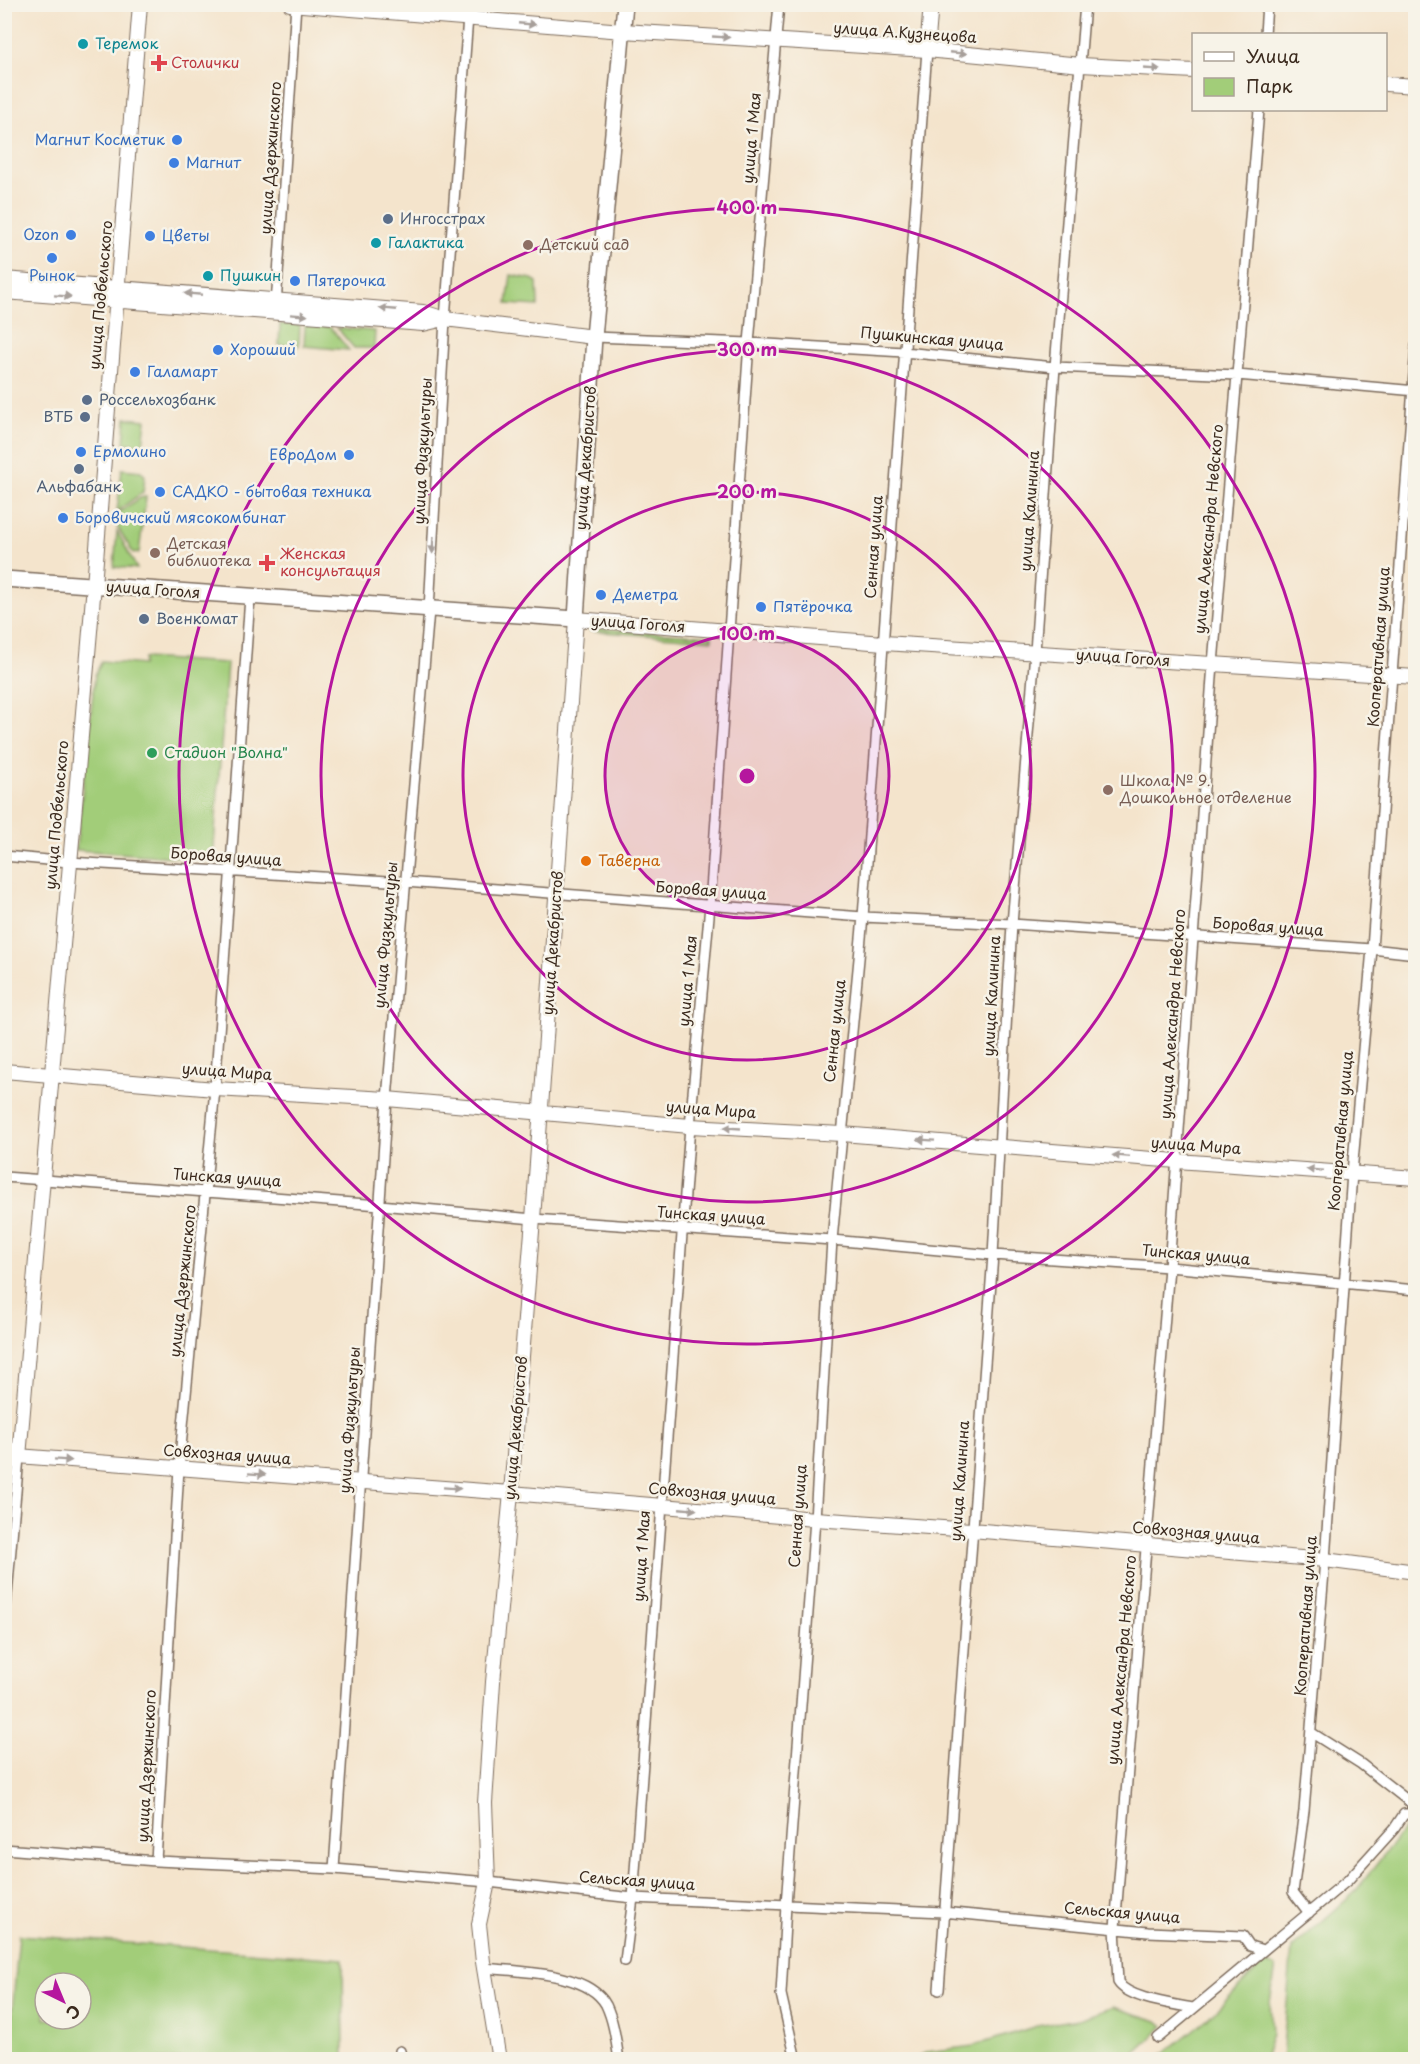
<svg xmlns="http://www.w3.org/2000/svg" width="1420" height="2064" font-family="'Playpen Sans',sans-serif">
<rect width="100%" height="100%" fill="#f7f3e8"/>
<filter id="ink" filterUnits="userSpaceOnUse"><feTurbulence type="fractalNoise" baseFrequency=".0167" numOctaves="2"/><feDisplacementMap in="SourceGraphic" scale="12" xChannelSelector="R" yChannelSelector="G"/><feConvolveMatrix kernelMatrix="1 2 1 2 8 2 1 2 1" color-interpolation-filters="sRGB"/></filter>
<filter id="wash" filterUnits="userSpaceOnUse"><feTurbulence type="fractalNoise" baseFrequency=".008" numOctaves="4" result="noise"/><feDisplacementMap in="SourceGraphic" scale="24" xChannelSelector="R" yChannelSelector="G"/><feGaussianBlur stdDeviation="1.35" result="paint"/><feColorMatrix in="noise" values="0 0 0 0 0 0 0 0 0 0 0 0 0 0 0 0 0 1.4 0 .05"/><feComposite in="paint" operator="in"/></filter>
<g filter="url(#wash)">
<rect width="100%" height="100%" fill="#f4e4cc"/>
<path fill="#a2cd79" stroke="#6e7c4c" stroke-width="1.5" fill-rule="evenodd" d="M511 275 532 279 537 282 538 306 507 304Z
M280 324 300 325 299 346 279 345Z
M305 325 330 327 349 350 304 346Z
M337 328 375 331 374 348H354Z
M126 418 146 420 143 445 124 443Z
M122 469 141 471 145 476 143 492 117 511Z
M146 497 139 553H133L117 526 118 513 140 498Z
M117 531 137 569 114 567Z
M590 628 712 636V640L590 631Z
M144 658 227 663 213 860 76 850 95 675 102 661 143 665Z
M1405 1828H1416L1415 2059H1282L1292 1948 1354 1893Z
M19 1935 343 1959 344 2059H8ZM45 1983H81V2019H45Z
M1263 1963 1276 1967 1270 2002 1272 2034 1264 2059H1157L1208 2018Z
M1113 2007 1158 2021 1164 2026 1128 2059 913 2060 927 2052 973 2046 1037 2026 1079 2019Z"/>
</g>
<g filter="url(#ink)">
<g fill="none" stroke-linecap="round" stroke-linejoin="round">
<defs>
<path id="street" d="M1265 34 1267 4
M276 305 296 4
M594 337 749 343 904 352 1055 367 1237 375 1416 391
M4 856 69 862 405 882 863 917 1012 924 1372 949 1416 954
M4 1177 380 1205 533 1219 832 1240 993 1255 1169 1267 1416 1290
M4 1629 19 1457
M1312 1733 1361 1764 1416 1807
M4 1849 156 1861 334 1869 488 1882 633 1898 943 1912 1148 1932 1243 1936 1250 1946 1263 1950
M156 1861 179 1468 215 1089 250 597
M334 1869 387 1099 429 610 445 319 469 4
M1309 1913 1293 1892 1304 1811 1325 1560 1352 1173 1372 949 1416 346
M625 1961 633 1898 690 1126 710 905 749 343 779 4
M484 1968C518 1972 588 1971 606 2005 614 2022 616 2041 619 2060
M939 1990 993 1255 1012 924 1035 652 1055 367 1085 4
M1193 2008C1174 2004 1128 1999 1118 1982L1115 1928 1169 1267 1213 664 1259 110
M1158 2038 1348 1880 1394 1829 1404 1814H1416
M400 2051 402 2060
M796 2060 781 1994 786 1905 815 1519 832 1240 863 917 927 50"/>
<path id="secondary" d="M290 4 623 31 927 50 1081 65 1194 71
M927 50 931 4
M1386 84 1416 86
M4 279 423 312 445 319 594 337
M4 292 423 324 444 319
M4 1071 215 1089 387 1099 690 1126 842 1134 1177 1161 1416 1178
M4 1455 511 1493 815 1519 971 1530 1325 1560 1416 1572
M19 1457 95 573 140 4
M499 2060 483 1962 479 1924 488 1882 485 1803 493 1682 511 1493 533 1219 576 619 884 643 1416 677"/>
<path id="primary" d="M4 579 576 619 594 337 625 4"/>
</defs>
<use href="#street" stroke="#7c6b5b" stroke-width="12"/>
<use href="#secondary" stroke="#7c6b5b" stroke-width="16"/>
<use href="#primary" stroke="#7c6b5b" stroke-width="18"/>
<use href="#street" stroke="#fff" stroke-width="9"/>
<use href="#secondary" stroke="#fff" stroke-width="14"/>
<use href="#primary" stroke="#fff" stroke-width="15"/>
</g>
<defs><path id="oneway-solid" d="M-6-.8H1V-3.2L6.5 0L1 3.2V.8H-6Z" transform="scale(1.5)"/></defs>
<g fill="#a79f9a">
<use href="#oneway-solid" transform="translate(527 24) rotate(5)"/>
<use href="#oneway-solid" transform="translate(721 37) rotate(3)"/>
<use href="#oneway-solid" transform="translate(958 53) rotate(5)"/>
<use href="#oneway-solid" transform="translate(1152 69) rotate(3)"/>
<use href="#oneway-solid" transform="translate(193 294) rotate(-175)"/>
<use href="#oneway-solid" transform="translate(63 296) rotate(4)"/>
<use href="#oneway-solid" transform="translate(388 309) rotate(-175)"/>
<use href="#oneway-solid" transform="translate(299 315) rotate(4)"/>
<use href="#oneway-solid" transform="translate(433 545) rotate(93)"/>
<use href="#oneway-solid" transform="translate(732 1128) rotate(-177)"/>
<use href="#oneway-solid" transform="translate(926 1140) rotate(-176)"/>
<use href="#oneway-solid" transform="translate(1121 1156) rotate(-175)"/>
<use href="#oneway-solid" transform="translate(1315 1170) rotate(-176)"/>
<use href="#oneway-solid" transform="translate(63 1460) rotate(4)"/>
<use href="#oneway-solid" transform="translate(257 1474) rotate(4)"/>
<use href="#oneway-solid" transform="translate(452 1488) rotate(4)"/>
<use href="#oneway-solid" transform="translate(688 1509) rotate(5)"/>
</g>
</g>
<circle cx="747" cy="776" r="142" fill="#b5179e" fill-opacity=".12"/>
<g fill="none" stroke="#b5179e" stroke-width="3">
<circle cx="747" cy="776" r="142"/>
<circle cx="747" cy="776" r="284"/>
<circle cx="747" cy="776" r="426"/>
<circle cx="747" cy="776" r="568"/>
</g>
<g fill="#0f9aa8" stroke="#f7f3e8" stroke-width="2">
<circle cx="83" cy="44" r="6"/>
<circle cx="376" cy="243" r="6"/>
<circle cx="208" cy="276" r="6"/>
</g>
<g fill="#e0444e" stroke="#f7f3e8" stroke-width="2">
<path d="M156 54h6v6h6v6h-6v6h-6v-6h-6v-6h6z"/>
<path d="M264 554h6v6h6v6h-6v6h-6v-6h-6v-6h6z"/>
</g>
<g fill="#3f7fe0" stroke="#f7f3e8" stroke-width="2">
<circle cx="177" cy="140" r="6"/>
<circle cx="174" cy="163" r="6"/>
<circle cx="71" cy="235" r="6"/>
<circle cx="150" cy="236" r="6"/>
<circle cx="52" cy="258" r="6"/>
<circle cx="295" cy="281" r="6"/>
<circle cx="218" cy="350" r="6"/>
<circle cx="135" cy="372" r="6"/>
<circle cx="81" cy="452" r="6"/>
<circle cx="349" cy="455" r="6"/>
<circle cx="160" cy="492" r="6"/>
<circle cx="63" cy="518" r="6"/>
<circle cx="601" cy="595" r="6"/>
<circle cx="761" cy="607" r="6"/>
</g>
<g fill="#5c6f8a" stroke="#f7f3e8" stroke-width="2">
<circle cx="388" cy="219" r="6"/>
<circle cx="87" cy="400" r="6"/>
<circle cx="85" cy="417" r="6"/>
<circle cx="79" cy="469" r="6"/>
<circle cx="144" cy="619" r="6"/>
</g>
<g fill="#8d6e63" stroke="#f7f3e8" stroke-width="2">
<circle cx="528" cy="245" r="6"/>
<circle cx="155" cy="553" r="6"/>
<circle cx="1108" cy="790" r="6"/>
</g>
<circle fill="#2e9e5b" stroke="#f7f3e8" stroke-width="2" cx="152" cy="753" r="6"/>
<circle fill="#e8710a" stroke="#f7f3e8" stroke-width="2" cx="586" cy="861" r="6"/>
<g text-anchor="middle" stroke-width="5" stroke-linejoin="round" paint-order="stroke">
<g font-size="15" fill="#3b2a1e" stroke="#f7f3e8">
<text transform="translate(905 33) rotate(4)" y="5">улица А.Кузнецова</text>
<text transform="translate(752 138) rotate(-85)" y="5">улица 1 Мая</text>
<text transform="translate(271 158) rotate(-86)" y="5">улица Дзержинского</text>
<text transform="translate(101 295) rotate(-85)" y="5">улица Подбельского</text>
<text transform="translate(932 339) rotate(5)" y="5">Пушкинская улица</text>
<text transform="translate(423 451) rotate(-87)" y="5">улица Физкультуры</text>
<text transform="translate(586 458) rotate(-86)" y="5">улица Декабристов</text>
<text transform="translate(1030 511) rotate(-86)" y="5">улица Калинина</text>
<text transform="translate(1209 529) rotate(-85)" y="5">улица Александра Невского</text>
<text transform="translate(874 547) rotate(-86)" y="5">Сенная улица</text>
<text transform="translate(153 590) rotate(4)" y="5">улица Гоголя</text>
<text transform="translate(638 624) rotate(4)" y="5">улица Гоголя</text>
<text transform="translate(1379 647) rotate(-86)" y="5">Кооперативная улица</text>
<text transform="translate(1123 658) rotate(4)" y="5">улица Гоголя</text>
<text transform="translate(57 815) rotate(-85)" y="5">улица Подбельского</text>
<text transform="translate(226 857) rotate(4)" y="5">Боровая улица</text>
<text transform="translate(711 891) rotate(4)" y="5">Боровая улица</text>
<text transform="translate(1268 927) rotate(4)" y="5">Боровая улица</text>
<text transform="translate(386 935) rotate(-85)" y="5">улица Физкультуры</text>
<text transform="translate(553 943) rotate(-86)" y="5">улица Декабристов</text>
<text transform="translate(688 981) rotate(-85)" y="5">улица 1 Мая</text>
<text transform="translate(992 996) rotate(-87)" y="5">улица Калинина</text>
<text transform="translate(1173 1014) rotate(-86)" y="5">улица Александра Невского</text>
<text transform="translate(835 1031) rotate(-84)" y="5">Сенная улица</text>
<text transform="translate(227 1072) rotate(4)" y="5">улица Мира</text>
<text transform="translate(711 1110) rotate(4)" y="5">улица Мира</text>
<text transform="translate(1341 1131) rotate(-85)" y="5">Кооперативная улица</text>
<text transform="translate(1196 1146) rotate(4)" y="5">улица Мира</text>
<text transform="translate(227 1178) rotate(4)" y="5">Тинская улица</text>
<text transform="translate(711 1216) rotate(4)" y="5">Тинская улица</text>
<text transform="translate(1196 1255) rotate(5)" y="5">Тинская улица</text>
<text transform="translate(183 1281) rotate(-84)" y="5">улица Дзержинского</text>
<text transform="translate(350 1420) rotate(-86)" y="5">улица Физкультуры</text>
<text transform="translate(516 1428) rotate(-85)" y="5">улица Декабристов</text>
<text transform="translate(227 1455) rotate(4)" y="5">Совхозная улица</text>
<text transform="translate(960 1481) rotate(-86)" y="5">улица Калинина</text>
<text transform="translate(712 1494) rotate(5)" y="5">Совхозная улица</text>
<text transform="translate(798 1516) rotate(-86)" y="5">Сенная улица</text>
<text transform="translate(1196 1533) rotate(5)" y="5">Совхозная улица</text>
<text transform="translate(642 1556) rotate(-86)" y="5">улица 1 Мая</text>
<text transform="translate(1306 1616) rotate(-86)" y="5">Кооперативная улица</text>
<text transform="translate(1122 1660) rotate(-85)" y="5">улица Александра Невского</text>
<text transform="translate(147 1766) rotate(-87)" y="5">улица Дзержинского</text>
<text transform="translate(637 1881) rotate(4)" y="5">Сельская улица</text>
<text transform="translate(1122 1913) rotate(5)" y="5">Сельская улица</text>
</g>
<g font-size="15" fill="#0d838f" stroke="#f7f3e8" text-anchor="start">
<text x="95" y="49">Теремок</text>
<text x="388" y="248">Галактика</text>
<text x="220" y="281">Пушкин</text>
</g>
<g font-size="15" fill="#be3a42" stroke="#f7f3e8" text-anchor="start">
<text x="171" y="68">Столички</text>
<text x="280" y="559">Женская<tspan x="280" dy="17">консультация</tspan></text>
</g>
<g font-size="15" fill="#366cbe" stroke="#f7f3e8" text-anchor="start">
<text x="165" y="145" text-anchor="end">Магнит Косметик</text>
<text x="186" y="168">Магнит</text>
<text x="59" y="240" text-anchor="end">Ozon</text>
<text x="162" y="241">Цветы</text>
<text x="52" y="281" text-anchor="middle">Рынок</text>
<text x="307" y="286">Пятерочка</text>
<text x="230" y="355">Хороший</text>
<text x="147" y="377">Галамарт</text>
<text x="93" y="457">Ермолино</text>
<text x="337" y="460" text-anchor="end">ЕвроДом</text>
<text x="172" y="497">САДКО - бытовая техника</text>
<text x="75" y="523">Боровичский мясокомбинат</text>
<text x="613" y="600">Деметра</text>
<text x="773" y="612">Пятёрочка</text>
</g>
<g font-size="15" fill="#4e5e75" stroke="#f7f3e8" text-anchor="start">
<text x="400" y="224">Ингосстрах</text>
<text x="99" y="405">Россельхозбанк</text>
<text x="73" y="422" text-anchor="end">ВТБ</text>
<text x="79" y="492" text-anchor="middle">Альфабанк</text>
<text x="156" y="624">Военкомат</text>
</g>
<g font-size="15" fill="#785e54" stroke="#f7f3e8" text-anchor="start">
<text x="540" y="250">Детский сад</text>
<text x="167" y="549">Детская<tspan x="167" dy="17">библиотека</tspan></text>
<text x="1120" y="786">Школа № 9.<tspan x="1120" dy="17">Дошкольное отделение</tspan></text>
</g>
<g font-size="15" fill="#27864d" stroke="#f7f3e8" text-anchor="start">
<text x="164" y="758">Стадион "Волна"</text>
</g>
<g font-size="15" fill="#c56008" stroke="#f7f3e8" text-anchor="start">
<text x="598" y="866">Таверна</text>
</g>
</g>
<circle cx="747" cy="776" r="9" fill="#b5179e" stroke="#f7f3e8" stroke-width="3"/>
<g font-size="18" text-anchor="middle" font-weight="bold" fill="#b5179e" stroke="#f7f3e8" stroke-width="5" stroke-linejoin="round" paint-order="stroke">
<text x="747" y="214">400 m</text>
<text x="747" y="356">300 m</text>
<text x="747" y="498">200 m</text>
<text x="747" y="640">100 m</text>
</g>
<rect width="1420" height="2064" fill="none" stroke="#f7f3e8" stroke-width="24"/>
<rect x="1192" y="33" width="195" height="78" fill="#f7f3e8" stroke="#aca397" stroke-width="1.5"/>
<rect x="1204" y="52" width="30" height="9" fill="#ffffff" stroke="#aca397" stroke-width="1.5"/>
<text x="1246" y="63" font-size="18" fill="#3b2a1e">Улица</text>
<rect x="1204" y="78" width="30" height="18" fill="#a2cd79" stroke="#aca397" stroke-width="1.5"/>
<text x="1246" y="93" font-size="18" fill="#3b2a1e">Парк</text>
<g transform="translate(63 2001) rotate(137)"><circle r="28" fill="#f7f3e8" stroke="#aca397" stroke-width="1.5"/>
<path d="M0-4.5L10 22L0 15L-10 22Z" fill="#b5179e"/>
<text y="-9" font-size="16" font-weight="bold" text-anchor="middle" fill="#3b2a1e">С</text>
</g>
</svg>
